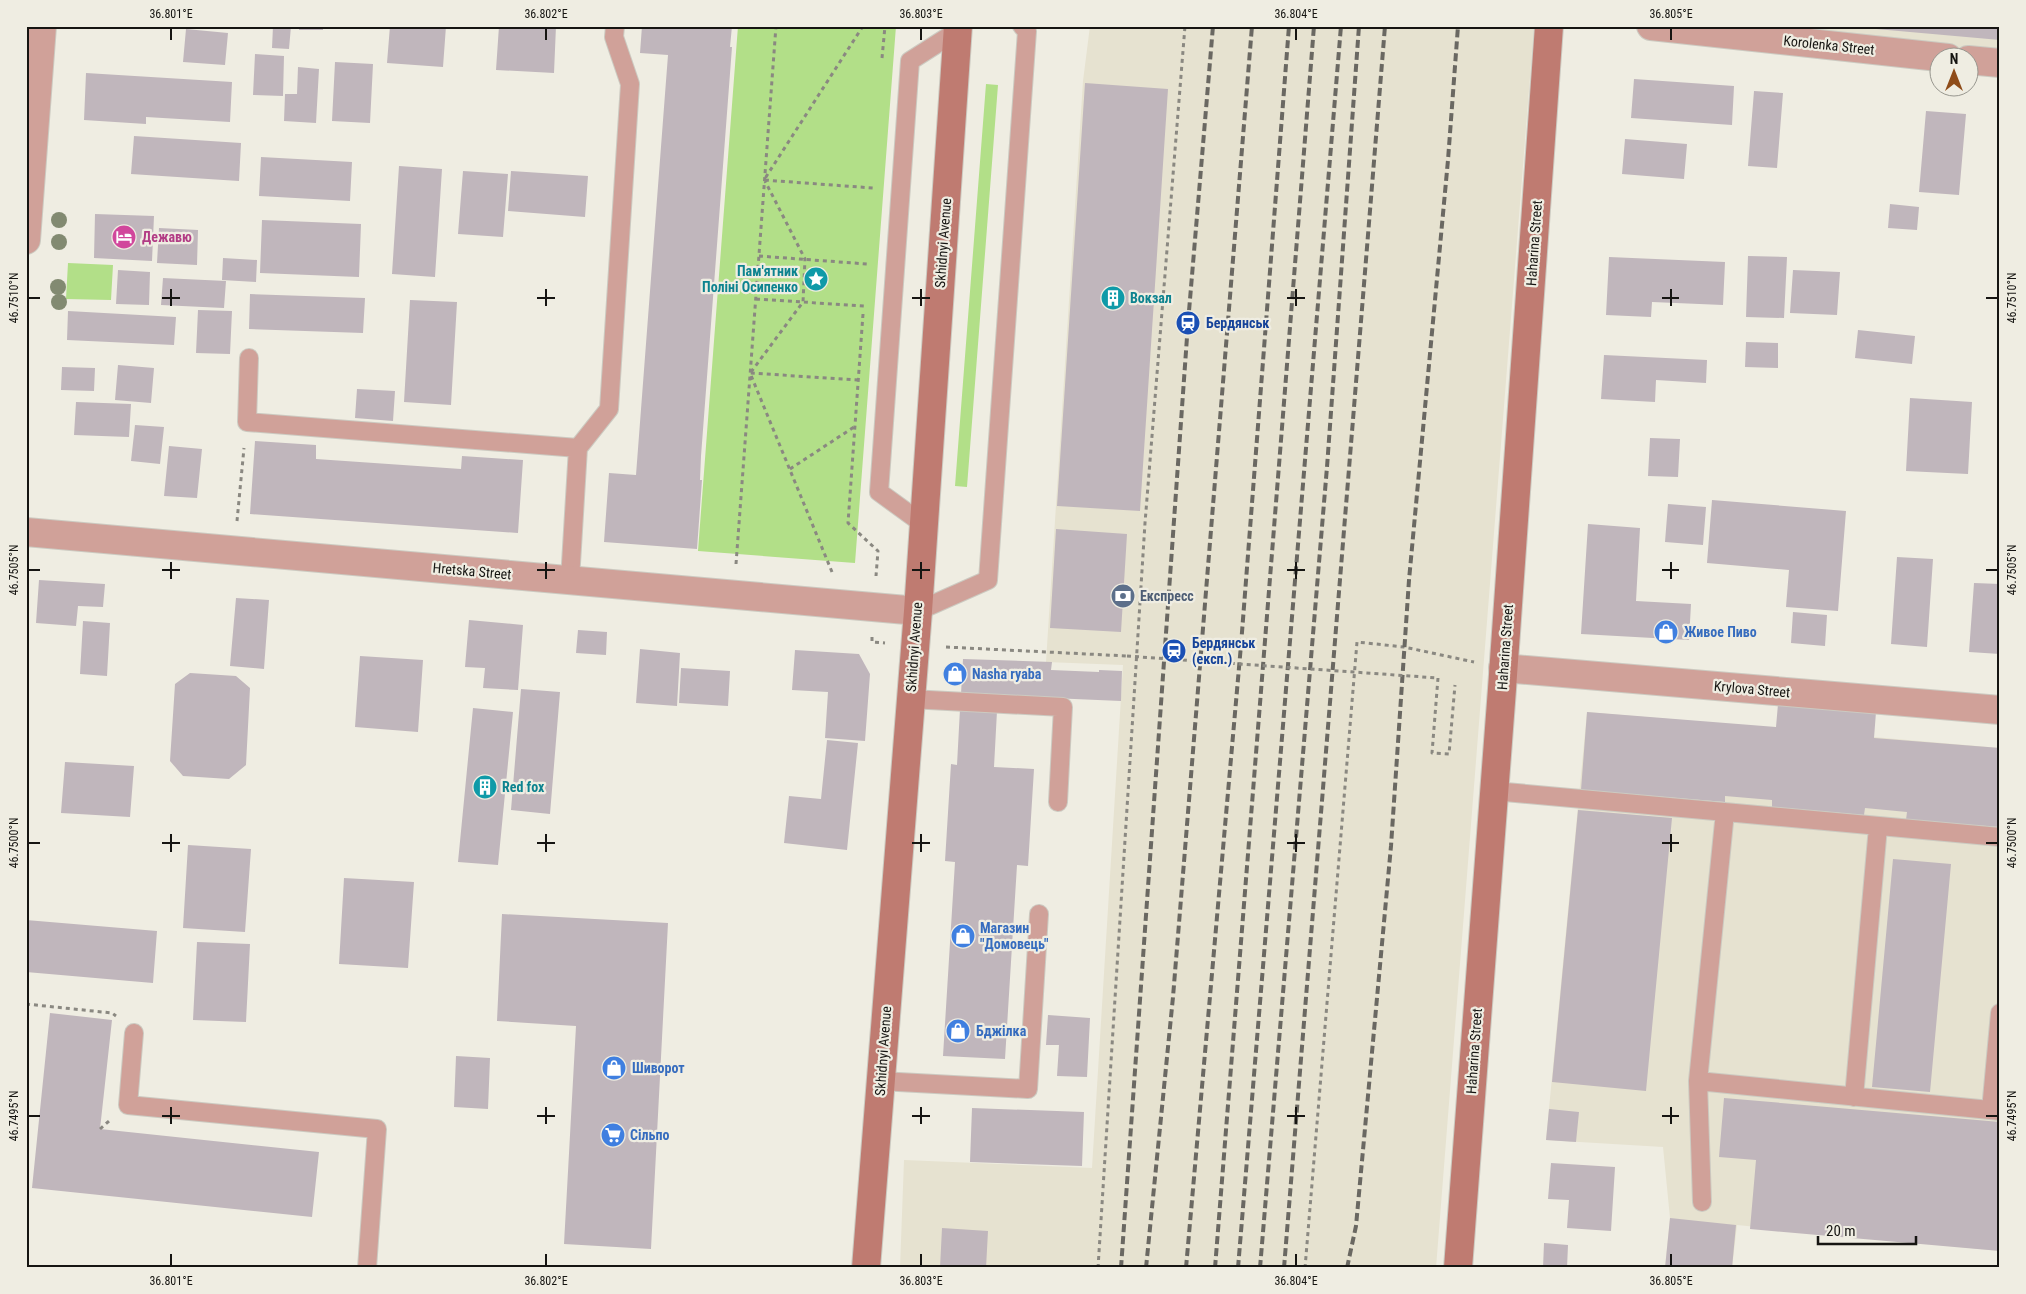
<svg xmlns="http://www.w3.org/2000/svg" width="2026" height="1294" font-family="'Roboto Condensed',sans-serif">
<rect width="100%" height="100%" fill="#efede2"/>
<path fill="#e6e2d0" d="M1090 26H1534L1436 1268H900L904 1160 1092 1168 1123 665 1046 662 1083 81Z
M1656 26H2000V62Z
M1587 712 2000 748V1251L1737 1225 1732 1268H1665L1670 1218 1663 1147 1546 1140Z"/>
<path fill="#b2df88" d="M738 26H896L855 563 698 551Z
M986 84 998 85 967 487 955 486Z
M68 263 113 265 111 300 66 299Z"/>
<path fill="#c0b6bc" d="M273 26H291L289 49 272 48Z
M299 26H323V30H299Z
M390 26H446L443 67 387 63Z
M499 26H556L554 73 496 70Z
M642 26H732L730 47H732L701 456 700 480H702L697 549 604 542 609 473 636 475 666 81 668 55 640 53Z
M1865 26H2000V40L1865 28Z
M186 29 228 33 225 65 183 62Z
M255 54 284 56 283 96 253 95Z
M335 62 373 64 370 123 332 121Z
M298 67 319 69 316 123 284 121 285 94H297Z
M86 73 232 82 230 122 146 117V124L84 120Z
M1634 79 1734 86 1732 125 1631 118Z
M1085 83 1168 89 1140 511 1057 506Z
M1754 91 1783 93 1777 168 1748 166Z
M1926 111 1966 114 1959 195 1919 192Z
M134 136 241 143 239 181 131 174Z
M1625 139 1687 144 1684 179 1622 174Z
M261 157 352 162 350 201 259 196Z
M399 166 442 169 435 277 392 274Z
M463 171 508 174 503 237 458 234Z
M511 171 588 176 585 217 508 211Z
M1890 204 1919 207 1917 230 1888 228Z
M95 214 154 216 152 261 94 258Z
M262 220 361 224 359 277 260 273Z
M159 228 198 230 197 265 157 263Z
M1748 256 1787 257 1784 318 1746 317Z
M1609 257 1725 262 1723 305 1652 302 1651 317 1606 315Z
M223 258 257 260 256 282 222 280Z
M118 270 150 272 149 305 116 304Z
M1793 270 1840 272 1837 315 1790 313Z
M163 278 226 281 224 308 161 305Z
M250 294 365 298 363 333 249 329Z
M410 300 457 302 451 405 404 402Z
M198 310 232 311 230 354 196 353Z
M68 311 176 317 174 345 67 340Z
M1858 330 1915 336 1912 364 1855 358Z
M1746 342 1778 343V368L1745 367Z
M1604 355 1707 360 1706 383 1656 380 1655 402 1601 399Z
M118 365 154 368 151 403 115 400Z
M62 367 95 368 94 391 61 390Z
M357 389 395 391 393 421 355 418Z
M1910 398 1972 402 1968 474 1906 471Z
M76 402 131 404 129 437 74 435Z
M135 425 164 427 160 464 131 461Z
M1650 438 1680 439 1678 477 1648 476Z
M255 441 316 445V459L461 469 462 456 523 460 518 533 250 514Z
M169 446 202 449 197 498 164 496Z
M1712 500 1846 511 1838 611 1786 607 1789 570 1707 563Z
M1668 504 1706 507 1703 545 1665 542Z
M1588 524 1640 528 1636 601 1691 604 1689 640 1581 634Z
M1056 529 1127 534 1121 632 1050 628Z
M1897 557 1933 559 1927 647 1891 644Z
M39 580 105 584 103 607 78 606 76 626 36 623Z
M1974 583 2000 584V654L1969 652Z
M236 598 269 600 264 669 230 666Z
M1793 612 1827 615 1825 646 1791 643Z
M469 620 523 625 518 690 483 688 485 668 465 667Z
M83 621 110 623 107 676 80 674Z
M578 630 607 632 606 655 576 653Z
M640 649 680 653 677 706 636 703Z
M795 650 859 654 870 674 865 741 825 738 828 692 792 690Z
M360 656 423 660 418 732 355 727Z
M963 659 1052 662 1051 670 1099 672V670L1122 671 1121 701 961 694Z
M681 668 730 671 728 706 679 703Z
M190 673 236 676 250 688 246 765 229 779 183 776 170 761 175 684Z
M521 689 560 692 550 814 511 810Z
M1778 704 1876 712 1874 738 2000 748V827L1906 820 1907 812 1865 808 1864 815 1772 807V800L1725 796V802L1581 790 1587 712 1776 727Z
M473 708 513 712 498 865 458 862Z
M960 709 997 711 994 767 1034 769 1028 866 1017 865 1005 1059 943 1056 955 862 945 861 951 764 957 765Z
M827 740 858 743 847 850 784 843 789 796 821 799Z
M65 762 134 766 130 817 61 813Z
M1578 810 1672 818 1646 1091 1552 1082Z
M188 845 251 849 245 932 183 928Z
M1893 859 1951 864 1930 1092 1872 1087Z
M344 878 414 882 408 968 339 964Z
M502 914 668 923 651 1249 564 1244 576 1026 497 1021Z
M26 920 157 931 153 983 26 972Z
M197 942 250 944 246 1022 193 1020Z
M50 1013 112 1020 100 1129 319 1152 312 1217 32 1188Z
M1048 1015 1090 1018 1087 1077 1057 1076 1059 1045H1046Z
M456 1056 490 1058 488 1109 454 1107Z
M1724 1098 2000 1122V1251L1750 1229 1756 1160 1719 1157Z
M972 1108 1084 1112 1082 1166 970 1162Z
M1549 1109 1579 1112 1576 1142 1546 1140Z
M1551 1163 1615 1167 1611 1231 1567 1228 1569 1200 1548 1199Z
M1670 1218 1736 1225 1732 1268H1665Z
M942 1228 988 1231 986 1268H940Z
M1544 1243 1568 1245 1567 1268H1543Z"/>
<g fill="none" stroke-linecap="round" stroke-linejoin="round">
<defs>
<path id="lane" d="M249 358 247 422 578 448
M923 524 879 492 910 61 957 31
M570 580 578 448 609 409 630 84 614 37 615 26
M918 611 988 580 1027 31 1022 26
M910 699 1063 707 1058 802
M1494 791 2000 837
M134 1033 128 1105 377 1129 367 1268
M880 1081 1028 1089 1039 914
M1698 1081 2000 1111
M1854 1097 1878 827
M1991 1110 2000 1013
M1702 1202 1698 1081 1725 812"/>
<path id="street" d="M1651 26 1948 58
M1968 60 2000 63
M26 240 42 26
M26 532 918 611
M1503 668 2000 710"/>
<path id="secondary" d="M866 1268 918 611 958 26
M1458 1268 1502 689 1549 26"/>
</defs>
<use href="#lane" stroke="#cccac1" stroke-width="20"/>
<use href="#street" stroke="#cccac1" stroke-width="30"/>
<use href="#secondary" stroke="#cccac1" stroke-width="30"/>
<path stroke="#8a8881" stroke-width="3" stroke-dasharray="4 4" stroke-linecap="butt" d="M863 26 764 180 873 188
M882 58 885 26
M759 256 867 264
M756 299 864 306
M863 314 848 523 878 551 876 576
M751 372 803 302 805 259 765 181
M790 469 854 427
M237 521 244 448
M736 564 776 26
M832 572 750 373 858 380
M872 637V642L885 643
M946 647 1127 656
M1438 678 1432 753 1449 754 1455 685
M26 1004 112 1013 116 1016
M100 1129 109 1121
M1098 1268 1145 523 1185 26
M1305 1268 1357 642 1404 647 1474 662"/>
<use href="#lane" stroke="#d0a199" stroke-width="18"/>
<use href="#street" stroke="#d0a199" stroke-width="28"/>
<use href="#secondary" stroke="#bf7b71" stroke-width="28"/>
<path stroke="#6a6862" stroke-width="4" stroke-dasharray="8 4" stroke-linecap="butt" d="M1121 1268 1188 323 1213 26
M1146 1268 1173 997 1252 26
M1186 1268 1241 645 1289 26
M1215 1268 1314 26
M1238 1268 1341 26
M1260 1268 1327 467 1359 26
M1284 1268 1385 26
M1347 1268 1356 1226 1391 846 1409 580 1448 160 1458 26"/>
<path stroke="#8a8881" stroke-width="3" stroke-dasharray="4 4" stroke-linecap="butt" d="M1127 656 1438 678"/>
</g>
<g fill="#828a71">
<circle cx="59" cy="220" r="8"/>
<circle cx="59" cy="242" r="8"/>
<circle cx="58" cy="287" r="8"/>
<circle cx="59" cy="302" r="8"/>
</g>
<path fill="none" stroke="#161512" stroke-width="2" d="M171 28V40M546 28V40M921 28V40M1296 28V40M1671 28V40M171 289V306M546 289V306M921 289V306M1296 289V306M1671 289V306M28 298H40M162 298H180M537 298H555M912 298H930M1287 298H1305M1662 298H1679M1986 298H1998M171 562V579M546 562V579M921 562V579M1296 562V579M1671 562V579M28 570H40M162 570H180M537 570H555M912 570H930M1287 570H1305M1662 570H1679M1986 570H1998M171 834V852M546 834V852M921 834V852M1296 834V852M1671 834V852M28 843H40M162 843H180M537 843H555M912 843H930M1287 843H1305M1662 843H1679M1986 843H1998M171 1107V1124M546 1107V1124M921 1107V1124M1296 1107V1124M1671 1107V1124M28 1116H40M162 1116H180M537 1116H555M912 1116H930M1287 1116H1305M1662 1116H1679M1986 1116H1998M171 1254V1266M546 1254V1266M921 1254V1266M1296 1254V1266M1671 1254V1266"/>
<defs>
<symbol id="hotel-disc" viewBox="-11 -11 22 22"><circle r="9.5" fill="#d1479c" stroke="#efede2"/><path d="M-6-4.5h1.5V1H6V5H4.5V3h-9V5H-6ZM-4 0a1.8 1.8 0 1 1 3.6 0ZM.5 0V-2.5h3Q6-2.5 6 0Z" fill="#fff"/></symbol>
<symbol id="sight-disc" viewBox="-11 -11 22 22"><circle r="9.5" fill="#0f9aa8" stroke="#efede2"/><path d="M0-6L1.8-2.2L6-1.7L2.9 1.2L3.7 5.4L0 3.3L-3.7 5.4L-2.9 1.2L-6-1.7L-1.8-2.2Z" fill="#fff"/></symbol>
<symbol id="building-disc" viewBox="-11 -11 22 22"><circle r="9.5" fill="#0f9aa8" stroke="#efede2"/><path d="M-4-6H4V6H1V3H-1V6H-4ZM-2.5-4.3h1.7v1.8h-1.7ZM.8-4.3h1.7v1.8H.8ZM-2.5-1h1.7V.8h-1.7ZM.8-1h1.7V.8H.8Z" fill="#fff"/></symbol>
<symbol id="station-disc" viewBox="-11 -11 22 22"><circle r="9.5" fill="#1a4fb4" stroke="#efede2"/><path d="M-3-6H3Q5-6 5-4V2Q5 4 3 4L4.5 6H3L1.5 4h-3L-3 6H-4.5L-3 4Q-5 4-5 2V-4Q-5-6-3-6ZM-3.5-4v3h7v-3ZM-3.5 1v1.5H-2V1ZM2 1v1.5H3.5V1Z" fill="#fff"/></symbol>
<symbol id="bank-disc" viewBox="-11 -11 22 22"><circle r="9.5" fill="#5c6f8a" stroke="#efede2"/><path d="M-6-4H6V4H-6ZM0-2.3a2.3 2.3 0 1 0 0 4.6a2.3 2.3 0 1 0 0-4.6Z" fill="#fff"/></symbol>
<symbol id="shop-disc" viewBox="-11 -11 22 22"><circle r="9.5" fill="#3f7fe0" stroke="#efede2"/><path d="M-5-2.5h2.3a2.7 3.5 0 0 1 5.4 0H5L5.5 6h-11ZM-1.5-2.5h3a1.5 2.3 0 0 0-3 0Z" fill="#fff"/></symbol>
<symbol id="supermarket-disc" viewBox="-11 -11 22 22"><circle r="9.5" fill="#3f7fe0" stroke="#efede2"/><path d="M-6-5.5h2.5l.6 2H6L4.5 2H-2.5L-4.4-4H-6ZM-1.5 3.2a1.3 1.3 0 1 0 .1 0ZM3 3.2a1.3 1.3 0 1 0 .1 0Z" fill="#fff"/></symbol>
</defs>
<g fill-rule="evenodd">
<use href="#hotel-disc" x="110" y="223" width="28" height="28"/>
<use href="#sight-disc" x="802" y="265" width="28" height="28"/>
<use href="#building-disc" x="1099" y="284" width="28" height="28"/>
<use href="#station-disc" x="1174" y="309" width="28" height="28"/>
<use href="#bank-disc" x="1109" y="582" width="28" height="28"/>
<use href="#shop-disc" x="1652" y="618" width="28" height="28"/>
<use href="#station-disc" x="1160" y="637" width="28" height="28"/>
<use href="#shop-disc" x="941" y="660" width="28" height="28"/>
<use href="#building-disc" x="471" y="773" width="28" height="28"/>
<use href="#shop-disc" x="949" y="922" width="28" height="28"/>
<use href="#shop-disc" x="944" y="1017" width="28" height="28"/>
<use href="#shop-disc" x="600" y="1054" width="28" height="28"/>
<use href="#supermarket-disc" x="599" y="1121" width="28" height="28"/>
</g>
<g text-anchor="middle" stroke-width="4.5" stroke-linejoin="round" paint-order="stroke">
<g font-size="14" fill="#161512" stroke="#efede2">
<text transform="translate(1829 45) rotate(6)" y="5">Korolenka Street</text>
<text transform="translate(943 243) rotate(-86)" y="5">Skhidnyi Avenue</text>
<text transform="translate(1534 243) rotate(-86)" y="5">Haharina Street</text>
<text transform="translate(472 571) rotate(5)" y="5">Hretska Street</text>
<text transform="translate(914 647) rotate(-86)" y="5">Skhidnyi Avenue</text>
<text transform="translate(1505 647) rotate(-86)" y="5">Haharina Street</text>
<text transform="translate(1752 689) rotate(5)" y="5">Krylova Street</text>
<text transform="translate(883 1051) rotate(-86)" y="5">Skhidnyi Avenue</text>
<text transform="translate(1474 1051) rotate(-86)" y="5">Haharina Street</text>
</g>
<g font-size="14" font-weight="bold" fill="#b23c85" stroke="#efede2" text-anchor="start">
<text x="142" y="242">Дежавю</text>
</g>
<g font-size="14" font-weight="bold" fill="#0d838f" stroke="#efede2" text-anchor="start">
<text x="798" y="276" text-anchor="end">Пам'ятник<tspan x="798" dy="16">Поліні Осипенко</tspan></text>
<text x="1130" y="303">Вокзал</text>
<text x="502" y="792">Red fox</text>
</g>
<g font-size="14" font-weight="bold" fill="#164399" stroke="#efede2" text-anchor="start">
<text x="1206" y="328">Бердянськ</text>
<text x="1192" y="648">Бердянськ<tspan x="1192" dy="16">(експ.)</tspan></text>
</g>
<g font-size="14" font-weight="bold" fill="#4e5e75" stroke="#efede2" text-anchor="start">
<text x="1140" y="601">Експресс</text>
</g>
<g font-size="14" font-weight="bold" fill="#366cbe" stroke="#efede2" text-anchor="start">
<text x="1684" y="637">Живое Пиво</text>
<text x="972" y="679">Nasha ryaba</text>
<text x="980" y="933">Магазин<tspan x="980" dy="16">"Домовець"</tspan></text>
<text x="976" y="1036">Бджілка</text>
<text x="632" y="1073">Шиворот</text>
<text x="630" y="1140">Сільпо</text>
</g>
</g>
<rect width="2026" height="1294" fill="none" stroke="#efede2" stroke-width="55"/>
<g transform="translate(1954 72)"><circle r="24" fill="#efede2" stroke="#98978f"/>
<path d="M0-4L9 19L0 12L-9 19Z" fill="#8e4c19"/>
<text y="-8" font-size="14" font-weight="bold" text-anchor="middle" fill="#161512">N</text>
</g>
<path d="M1818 1236v8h98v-8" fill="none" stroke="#161512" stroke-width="2.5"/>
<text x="1826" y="1236" font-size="15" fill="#161512" stroke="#efede2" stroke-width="4" paint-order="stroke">20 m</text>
<rect x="28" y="28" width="1970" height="1238" fill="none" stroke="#161512" stroke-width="2"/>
<g font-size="12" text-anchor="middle" fill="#161512">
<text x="171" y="18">36.801°E</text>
<text x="546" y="18">36.802°E</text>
<text x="921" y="18">36.803°E</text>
<text x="1296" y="18">36.804°E</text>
<text x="1671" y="18">36.805°E</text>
<text transform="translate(14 298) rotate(-90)" y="4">46.7510°N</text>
<text transform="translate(2012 298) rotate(-90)" y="4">46.7510°N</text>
<text transform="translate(14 570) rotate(-90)" y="4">46.7505°N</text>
<text transform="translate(2012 570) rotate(-90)" y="4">46.7505°N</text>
<text transform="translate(14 843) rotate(-90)" y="4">46.7500°N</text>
<text transform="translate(2012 843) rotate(-90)" y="4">46.7500°N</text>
<text transform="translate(14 1116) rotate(-90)" y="4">46.7495°N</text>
<text transform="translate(2012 1116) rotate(-90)" y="4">46.7495°N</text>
<text x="171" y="1285">36.801°E</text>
<text x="546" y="1285">36.802°E</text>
<text x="921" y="1285">36.803°E</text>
<text x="1296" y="1285">36.804°E</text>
<text x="1671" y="1285">36.805°E</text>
</g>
</svg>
